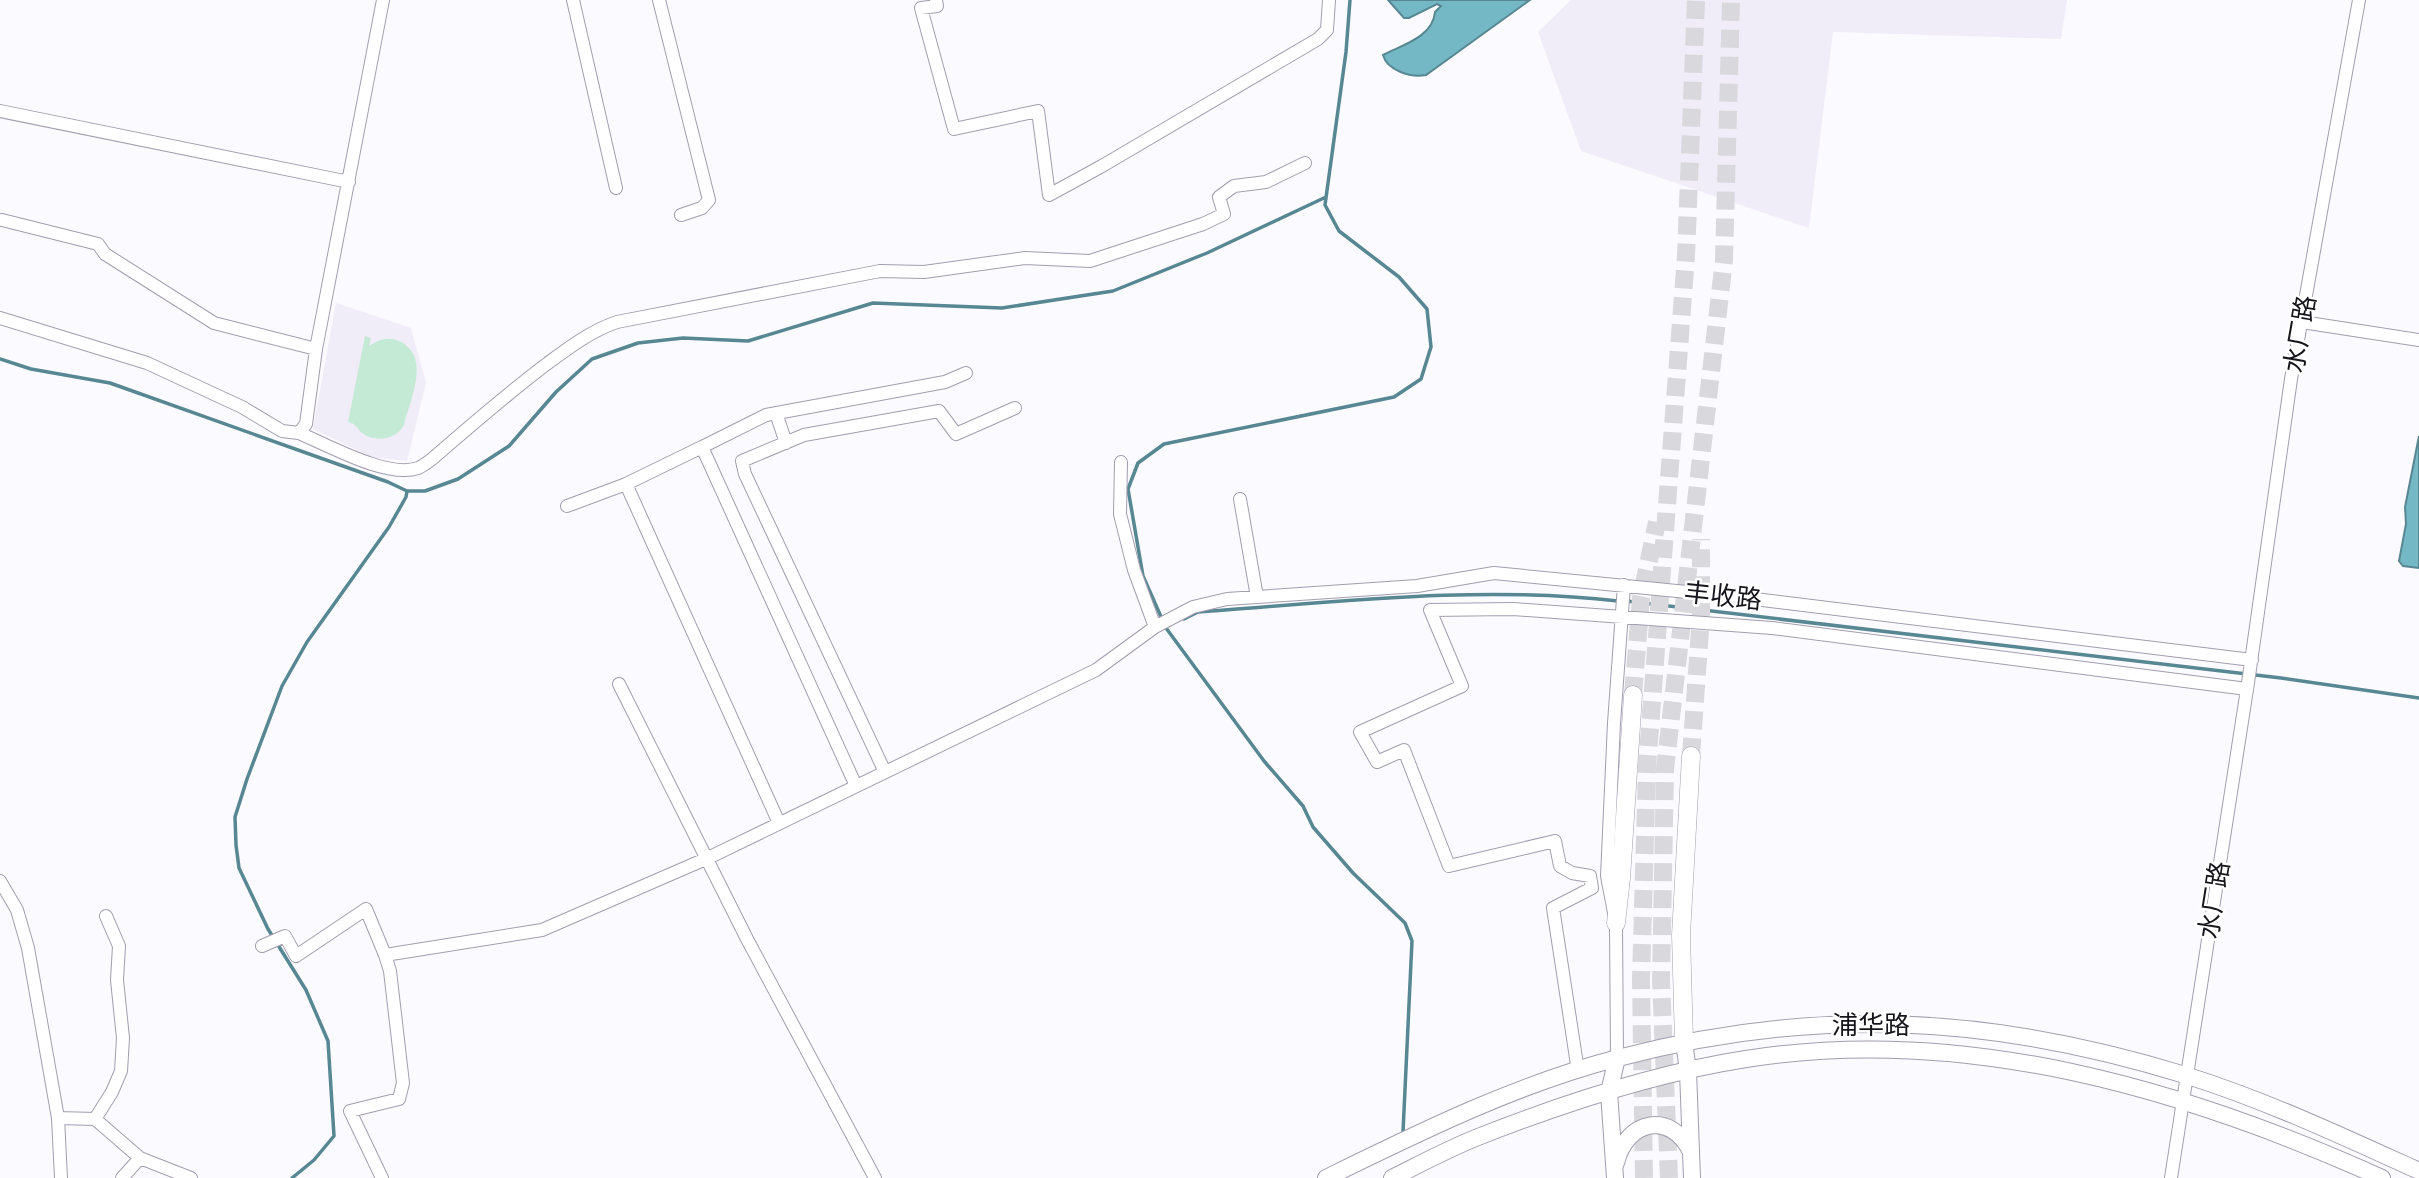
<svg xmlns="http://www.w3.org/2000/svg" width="2419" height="1178" font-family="'Zilla Slab','Noto Sans SC',serif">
<rect width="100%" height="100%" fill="#fbfafe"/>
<path fill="#f0edf8" d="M1571 0H2067L2061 39 1833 32 1809 228 1581 151 1538 32Z
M336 303 411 328 426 383 407 461 371 457 313 429Z"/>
<path fill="#c4ead5" d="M365 336 371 338 369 346C380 339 389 336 401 342 431 358 410 400 404 425 396 440 375 443 362 433 356 428 357 424 348 422Z"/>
<path fill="#73b8c4" stroke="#578792" stroke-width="2" d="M1388 0H1530L1426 75C1410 78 1387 70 1383 55 1402 45 1433 37 1435 12L1441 6 1437 4 1409 18H1404Z
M2419 436V568L2403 566 2399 561 2406 524 2405 507Z"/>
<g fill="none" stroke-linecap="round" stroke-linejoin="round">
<path stroke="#578792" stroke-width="3.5" d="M1350 0 1346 52 1325 205 1339 231 1399 277 1427 309 1431 347 1421 379 1394 397 1164 444 1138 463 1128 489 1143 576 1166 628 1264 761 1303 806 1313 827 1353 873 1405 923 1412 941 1403 1132
M0 359 31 369 110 383 388 482 407 491
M1626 601 2281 678 2419 698
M1184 619 1198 612C1337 602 1479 585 1618 601
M292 1178 314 1160 334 1136 328 1041 306 990 268 929 239 868 236 845 235 817 247 779 282 686 307 642 389 527 406 497 407 491H425L458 479 509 446 556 392 592 359 638 343 683 338 748 341 873 303 1002 308 1113 291 1207 253 1326 197"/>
<path stroke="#d9d8dc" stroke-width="18" stroke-dasharray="18 9" stroke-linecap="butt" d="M1633 695 1641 598 1657 522
M1691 756 1701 616V539
M1644 1178 1641 979 1647 767 1686 256 1696 0
M1669 1178 1661 980 1665 769 1724 260 1731 0"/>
<defs>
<path id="minor" d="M573 0 616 188
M659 0 709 200 702 208 681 215
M936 0 937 6 921 8 954 129 1038 111 1049 195 1102 166 1318 39 1327 30 1329 0
M0 111 349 182
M2 220 98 244 105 254 214 323 316 349
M0 318 147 363 242 407 282 431 299 433 306 424 316 349 383 0
M2302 322 2419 340
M776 413 786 443
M299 433C328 445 388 479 418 468 423 466 428 462 432 459 470 426 508 393 548 363 571 346 591 331 617 322L880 271 924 272 1025 258 1090 261 1203 224 1224 214 1219 197 1234 186 1266 182 1305 163
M702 447 766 415 945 382 966 373
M1121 462 1120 514 1134 570 1155 627
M626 484 779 823
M1240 499 1257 597
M567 506 626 484 702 447 856 786
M619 684 747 939 875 1178
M885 772 745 474 742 461 804 435 939 411 956 434 1015 408
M0 881 17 910 28 948 58 1118 61 1178
M262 946 285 936 296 956 366 909 385 955 542 930 708 858 1096 670 1155 627 1193 607 1227 599 1417 586 1494 573 1738 597 2252 660
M1617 1058 1616 923 1607 876 1614 723 1624 585
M1578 1071 1553 908 1592 888 1590 876 1572 873 1560 866 1555 841 1449 866 1404 750 1377 762 1360 732 1462 686 1430 610 1513 609 1772 628 2247 689
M58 1118 95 1119 140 1158 191 1178
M95 1119 112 1092 121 1071 123 1038 117 980 119 946 106 916
M122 1178 140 1158
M382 1178 350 1111 399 1099 403 1083 390 971 385 955
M2171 1178 2248 683 2291 379 2359 0"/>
<path id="major" d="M1684 1042 1688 1071 1692 1178
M1616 1163C1626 1120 1671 1110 1691 1152
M1326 1178C1420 1132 1517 1084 1618 1058 1815 1006 1991 1015 2185 1075 2265 1100 2342 1136 2419 1171
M1392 1178C1420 1164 1448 1149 1478 1137 1564 1103 1655 1073 1746 1059 1964 1024 2185 1089 2382 1178
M1615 1178 1609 1092 1617 1058"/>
<path id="highway" d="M1616 923 1621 878 1633 695
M1684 1042 1681 935 1691 756"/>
</defs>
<use href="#minor" stroke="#a39db0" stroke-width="14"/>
<use href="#major" stroke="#a39db0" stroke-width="18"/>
<use href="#highway" stroke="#a39db0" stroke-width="19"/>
<use href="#minor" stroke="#fff" stroke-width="12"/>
<use href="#major" stroke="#fff" stroke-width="16"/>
<use href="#highway" stroke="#fff" stroke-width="18"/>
</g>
<g text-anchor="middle" stroke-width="5" stroke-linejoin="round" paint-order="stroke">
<g font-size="26" fill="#17151c" stroke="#fff">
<text transform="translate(2300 334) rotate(-80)" y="9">水厂路</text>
<text transform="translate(1723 596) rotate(6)" y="9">丰收路</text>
<text transform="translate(2214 900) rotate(-81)" y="9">水厂路</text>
<text x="1871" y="1034">浦华路</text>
</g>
</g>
</svg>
